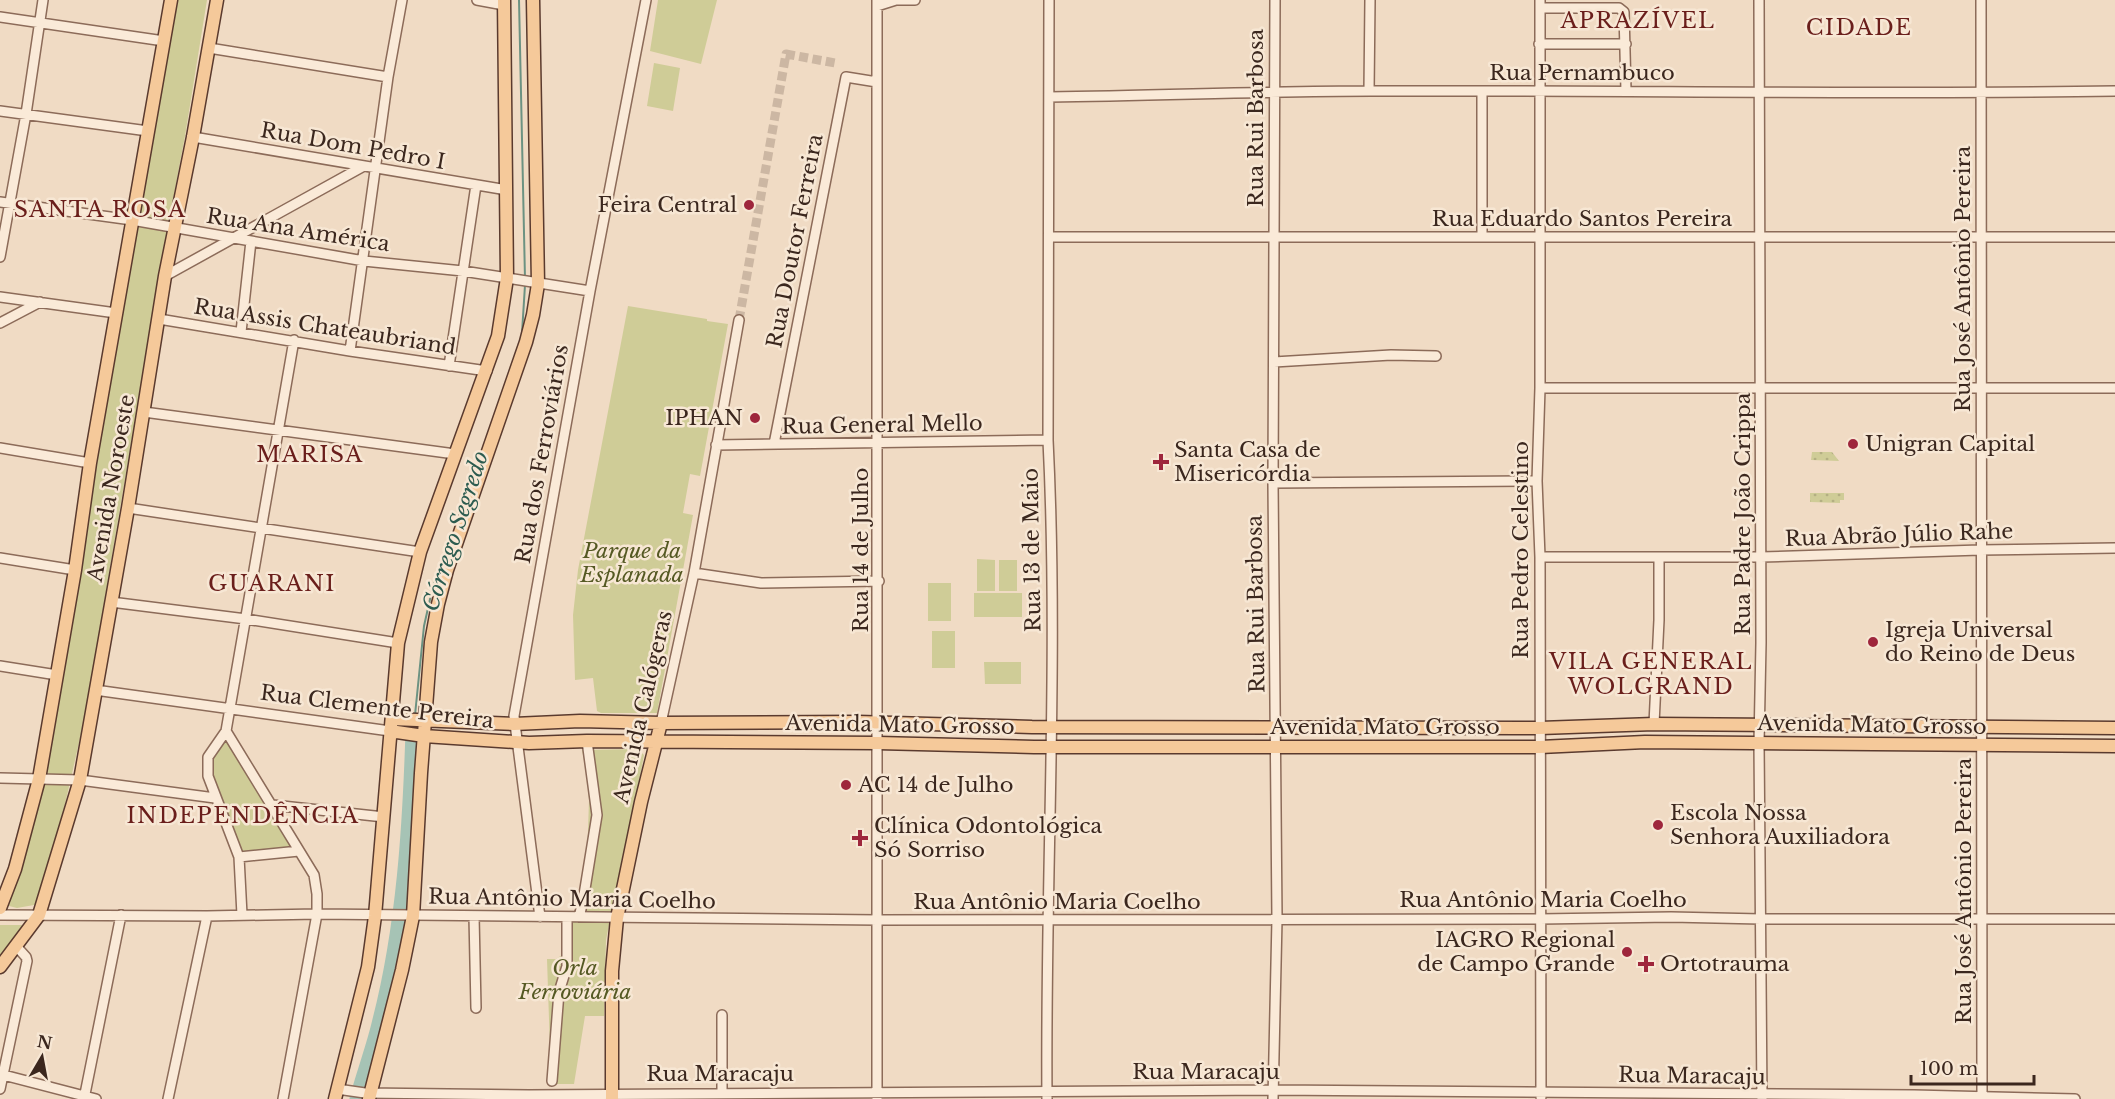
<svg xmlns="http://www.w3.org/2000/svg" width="2115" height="1099" font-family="'Libre Baskerville',serif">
<defs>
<pattern id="grass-dots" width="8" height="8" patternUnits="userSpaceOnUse" patternTransform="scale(1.5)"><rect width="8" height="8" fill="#cfcc97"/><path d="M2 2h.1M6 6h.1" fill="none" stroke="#b3af82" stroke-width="1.8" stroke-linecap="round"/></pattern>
</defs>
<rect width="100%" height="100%" fill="#f0dbc4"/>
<path fill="url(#grass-dots)" d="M1812 452H1832L1839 461 1811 460Z
M1810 493H1844V500H1840V503L1810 502Z"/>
<path fill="#cfcc97" d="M178 0H207L185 136 168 226 155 316 137 408 105 597 91 690 58 835 39 900 34 905 17 908 5 905 20 869Z
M658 0H717L701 64 650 51Z
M654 63 680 68 673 111 647 106Z
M628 306 707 319V321L728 324 700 476 690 474 683 513 693 515 657 713H601L597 711 593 678 575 680 573 615 578 570Z
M977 559 995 560V591H977Z
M999 560H1017V591H999Z
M928 583H951V621H928Z
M974 593H1022V617H974Z
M932 631H955V668H932Z
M984 662H1021V684H985Z
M226 731 299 851 239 857 215 798 208 757Z
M638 749 644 755 626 852 623 854 606 940 604 1016H585L574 1084H547L550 1049 547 959H556L565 953V932L581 902 587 861 589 800 587 776 582 750Z
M0 925H23L0 958Z"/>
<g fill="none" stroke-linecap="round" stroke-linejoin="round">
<path stroke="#6c9282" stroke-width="2" d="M519 0 525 279
M522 333 525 285
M415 715 424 626 433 586 450 542"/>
<path stroke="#a6c3b5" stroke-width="15" d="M357 1099C364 1072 374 1047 380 1020 404 926 410 827 413 731"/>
<path stroke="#ccb7a3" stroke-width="9" stroke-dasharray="9 4.5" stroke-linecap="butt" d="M739 320 786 54 835 63"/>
<defs>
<path id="minor" d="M477 0 504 5
M877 0V1099
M1540 0V388L1537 481 1540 557 1541 1097
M1759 0 1761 643 1759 743 1762 1099
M1981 0 1982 1099
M877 6 896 0H915
M1540 8H1619L1624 12 1626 91
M0 17 164 41
M1539 44H1626
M209 48 388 77
M1369 91 1370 0
M1482 91V237
M1050 97C1157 96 1264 91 1371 91 1619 90 1867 95 2115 91
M0 111 148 131
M193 137 507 190
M0 202 132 220 364 261 463 271 590 291
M1049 237H2115
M0 257 26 114 43 0
M165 276 362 167
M0 297 116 313
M159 319 350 351 487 371
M0 323 40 302
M241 332 251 241
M350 351 388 77 402 0
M1274 362 1391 355 1436 356
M449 366 476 185
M1540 388H2115
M144 412 455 454
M774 444 846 77 877 82
M716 445 1048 440
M0 448 90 463
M1273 483 1537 481
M128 508 420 552
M1540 557H1761L1980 550 2115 548
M0 558 75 570
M694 573 761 583 879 581
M111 602 246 619 398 643
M0 666 57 675
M95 690 390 731
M661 723 694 573 739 320
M1654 724 1659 620V557
M226 731 208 757V776L239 857 242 915
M0 778 80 780 215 798
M273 805 384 817
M239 857 299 851
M0 915 207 916 317 914 878 920 1540 919 1671 917 1761 919H2115
M474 916 476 1008
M540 917 514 716 590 291 646 0
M579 917 583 901 597 815 587 741
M722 1015V1093
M0 1074 96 1099
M552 1081 559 992 567 966V917
M0 1089 27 961 26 957 16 946
M337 1089 365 1093 529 1095 1273 1090 1914 1095 2075 1099
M84 1099 121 915
M168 1099 207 916
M283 1099 317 914V894L314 875 226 731 294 340
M1047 1099C1045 880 1059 660 1048 440L1049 0
M1273 1099 1277 919 1273 483 1275 0"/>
<path id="major" d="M392 719 514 724 580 721 661 723 858 722 1032 727 1540 728 1654 724 2115 728
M390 731 424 736 529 743 587 741 878 743 1034 747H1540L1645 742 2115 746
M0 908 15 869 39 779 75 570 90 463 171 0
M0 967 39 915 80 780 128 508 165 276 193 137 217 0
M335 1099 368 967 375 916 398 643 420 552 498 336 507 278 504 0
M369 1099 402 970 413 916 421 773 431 642 438 604 447 570 526 342 533 315 538 284 533 0
M612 1099V971L617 918 641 802 661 723"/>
</defs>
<use href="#minor" stroke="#8c6b59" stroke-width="12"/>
<use href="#major" stroke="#5a3a2e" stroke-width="15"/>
<use href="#minor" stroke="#faead8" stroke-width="9"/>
<use href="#major" stroke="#f5c99a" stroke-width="12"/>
</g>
<g fill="#9e263c" stroke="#f7e7d4" stroke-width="2">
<circle cx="749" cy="205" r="6"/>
<circle cx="755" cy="418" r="6"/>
<circle cx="1853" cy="444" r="6"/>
<path d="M1158 453h6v6h6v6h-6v6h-6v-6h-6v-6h6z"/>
<circle cx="1873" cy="642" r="6"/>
<circle cx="846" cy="785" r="6"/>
<circle cx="1658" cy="825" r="6"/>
<path d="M857 829h6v6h6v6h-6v6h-6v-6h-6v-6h6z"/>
<circle cx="1627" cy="952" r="6"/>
<path d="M1643 955h6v6h6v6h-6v6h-6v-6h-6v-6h6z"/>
</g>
<g text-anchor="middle" stroke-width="5" stroke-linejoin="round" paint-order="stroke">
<g font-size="21" fill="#3b271e" stroke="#f7e7d4">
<text x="1582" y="80">Rua Pernambuco</text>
<text transform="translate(1256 118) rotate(-90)" y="7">Rua Rui Barbosa</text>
<text transform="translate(353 146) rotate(10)" y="7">Rua Dom Pedro I</text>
<text x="1582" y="226">Rua Eduardo Santos Pereira</text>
<text transform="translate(298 230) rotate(9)" y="7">Rua Ana América</text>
<text transform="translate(795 241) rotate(-79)" y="7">Rua Doutor Ferreira</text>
<text transform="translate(1963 279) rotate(-90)" y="7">Rua José Antônio Pereira</text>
<text transform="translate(325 327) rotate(9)" y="7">Rua Assis Chateaubriand</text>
<text transform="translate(882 425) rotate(-1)" y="7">Rua General Mello</text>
<text transform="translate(542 454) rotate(-80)" y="7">Rua dos Ferroviários</text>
<text transform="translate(111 488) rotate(-80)" y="7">Avenida Noroeste</text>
<text transform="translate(1743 514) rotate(-90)" y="7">Rua Padre João Crippa</text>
<text transform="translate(1899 535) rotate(-2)" y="7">Rua Abrão Júlio Rahe</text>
<text transform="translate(861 550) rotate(-90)" y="7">Rua 14 de Julho</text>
<text transform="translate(1032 550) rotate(-91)" y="7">Rua 13 de Maio</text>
<text transform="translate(1521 550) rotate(-90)" y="7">Rua Pedro Celestino</text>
<text transform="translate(1256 604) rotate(-91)" y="7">Rua Rui Barbosa</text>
<text transform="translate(377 707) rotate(7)" y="7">Rua Clemente Pereira</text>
<text transform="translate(643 707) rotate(-77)" y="7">Avenida Calógeras</text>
<text transform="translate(900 725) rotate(1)" y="7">Avenida Mato Grosso</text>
<text transform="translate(1872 725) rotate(1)" y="7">Avenida Mato Grosso</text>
<text x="1385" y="734">Avenida Mato Grosso</text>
<text transform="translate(1964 891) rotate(-90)" y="7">Rua José Antônio Pereira</text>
<text transform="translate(572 899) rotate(1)" y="7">Rua Antônio Maria Coelho</text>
<text x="1543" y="907">Rua Antônio Maria Coelho</text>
<text x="1057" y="909">Rua Antônio Maria Coelho</text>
<text x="1206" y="1079">Rua Maracaju</text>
<text x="720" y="1081">Rua Maracaju</text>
<text transform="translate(1692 1076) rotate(1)" y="7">Rua Maracaju</text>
</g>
<g font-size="21" fill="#3b271e" stroke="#f7e7d4" text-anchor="start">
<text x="737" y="212" text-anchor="end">Feira Central</text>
<text x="743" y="425" text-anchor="end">IPHAN</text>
<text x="1865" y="451">Unigran Capital</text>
<text x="1174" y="457">Santa Casa de<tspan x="1174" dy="24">Misericórdia</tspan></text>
<text x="1885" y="637">Igreja Universal<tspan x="1885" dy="24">do Reino de Deus</tspan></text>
<text x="858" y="792">AC 14 de Julho</text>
<text x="1670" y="820">Escola Nossa<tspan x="1670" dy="24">Senhora Auxiliadora</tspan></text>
<text x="874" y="833">Clínica Odontológica<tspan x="874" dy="24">Só Sorriso</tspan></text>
<text x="1615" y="947" text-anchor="end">IAGRO Regional<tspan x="1615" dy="24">de Campo Grande</tspan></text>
<text x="1660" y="971">Ortotrauma</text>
</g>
<g font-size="21" font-style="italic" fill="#555923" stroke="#f7e7d4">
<text x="632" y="558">Parque da<tspan x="632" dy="24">Esplanada</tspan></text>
<text x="575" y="975">Orla<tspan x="575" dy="24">Ferroviária</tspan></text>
</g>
<g font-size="22" letter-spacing="1.5" fill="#6a1e1b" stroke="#f7e7d4">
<text x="1638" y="28">APRAZÍVEL</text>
<text x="1859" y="35">CIDADE</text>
<text x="100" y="217">SANTA ROSA</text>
<text x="310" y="462">MARISA</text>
<text x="272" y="591">GUARANI</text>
<text x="1651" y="669">VILA GENERAL<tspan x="1651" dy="25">WOLGRAND</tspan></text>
<text x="243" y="823">INDEPENDÊNCIA</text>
</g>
<g font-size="22" font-style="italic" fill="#2c5c50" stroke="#f7e7d4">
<text transform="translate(455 531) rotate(-72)" y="8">Córrego Segredo</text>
</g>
</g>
<g transform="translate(42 1057) rotate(10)" stroke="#f7e7d4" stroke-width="4.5" paint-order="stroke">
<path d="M0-4.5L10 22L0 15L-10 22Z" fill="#3b271e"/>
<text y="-9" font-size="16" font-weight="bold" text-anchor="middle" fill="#3b271e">N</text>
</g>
<path d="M1911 1075v9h123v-9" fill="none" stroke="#3b271e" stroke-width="3"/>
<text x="1920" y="1075" font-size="18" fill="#3b271e" stroke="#f7e7d4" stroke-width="4.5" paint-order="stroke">100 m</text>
</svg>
